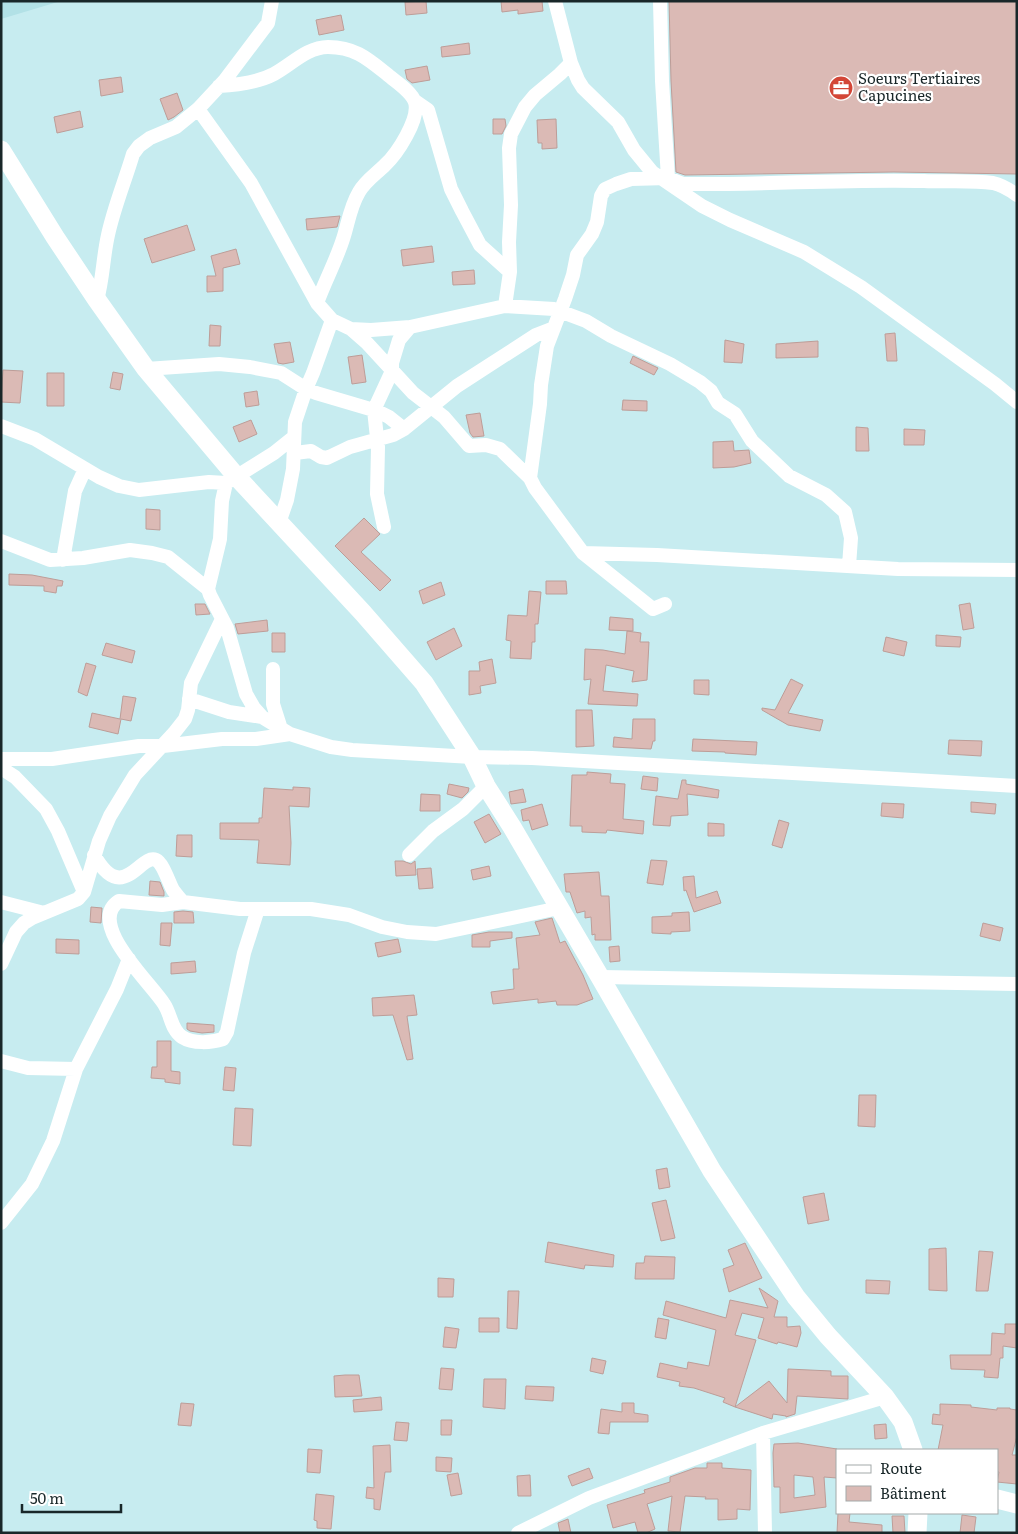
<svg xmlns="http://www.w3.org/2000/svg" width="1018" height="1534" font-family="Literata,serif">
<rect width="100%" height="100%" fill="#c7ecf0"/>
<path fill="#b2e1e6" d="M1 1H61L1 19Z"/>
<path fill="#dbbab5" stroke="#bd9d98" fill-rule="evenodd" d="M426 1 427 13 406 15 405 2Z
M501 1H542L543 11 518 14V10L502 12Z
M669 1H1017V174L894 172 685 175 676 172 671 81Z
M341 15 344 30 319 35 316 20Z
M469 43 470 54 442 57 441 47Z
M427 66 430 80 412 83 407 79 405 70Z
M121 77 123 92 101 96 99 80Z
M177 93 183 110 174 117 168 120 160 99Z
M80 111 83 127 57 133 54 117Z
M493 119H505L506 126 502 134H493Z
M556 119 557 148 542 149V143H538L537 120Z
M340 216 337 227 307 230 306 219Z
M187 225 195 250 152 263 144 239Z
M432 246 434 262 403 266 401 250Z
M236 249 240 264 223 268V291L207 292V276H216L211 256Z
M474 270 475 284 453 285 452 272Z
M210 325 221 326 220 346H209Z
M895 333 897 361H887L885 334Z
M725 340 744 344 742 363 724 362Z
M818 341V357L776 358V344Z
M290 342 294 362 283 364 278 363 274 344Z
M362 355 366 382 352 384 348 357Z
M633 356 658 368 654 375 630 363Z
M3 370 23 371 20 403 1 402Z
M113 372 123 374 120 390 110 388Z
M47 373H64V406H47Z
M257 391 259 405 246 407 244 393Z
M623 400 647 401V411L622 410Z
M480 413 484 436 473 437 470 433 466 415Z
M251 420 257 434 239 442 233 427Z
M856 427 868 428 869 451H856Z
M904 429 925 430 924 445H904Z
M733 441 734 451 749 450 751 463 734 467 713 468V442Z
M146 509 160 510V530L146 529Z
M364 518 380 534 361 552 391 580 380 591 335 546Z
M9 574 32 575 63 581 62 586H57L56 593 44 591V586L9 585Z
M546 581H566L567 594H546Z
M441 582 445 595 423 604 419 591Z
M529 591 541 592 538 624H535V642H532L531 659 510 658 511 641 506 640 508 615 527 616Z
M970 603 974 628 963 630 959 605Z
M195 604H205L210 614 196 615Z
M610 617 633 619V631L609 630Z
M267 620 268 631 238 634 235 624Z
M454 628 462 646 436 660 427 642Z
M627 631 641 633 640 642H649L647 680 632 682 634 671 606 665 603 691 638 694 637 706 588 704 591 679 584 680 585 649 603 650 625 654Z
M272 633H285V652H272Z
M936 635 961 637 960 647 936 646Z
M886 637 907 642 904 656 883 651Z
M106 643 135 651 132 663 102 655Z
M492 659 496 683 480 686 481 693 469 695V671H480L479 662Z
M86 663 96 666 87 696 78 692Z
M791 679 803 685 788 713 823 720 820 731 788 725 762 710V708L775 710Z
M694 680H709V695L694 694Z
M123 696 136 698 131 721 121 719 118 734 89 727 92 713 120 719Z
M576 710H592L594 746 576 747Z
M633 719H655V741H653L651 749 613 747 614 737 632 739Z
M693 739 757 742 756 755 725 753V752L692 751Z
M949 740 982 741 981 756 948 754Z
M587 772 611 774 610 783 625 784 623 819 644 821 643 834 607 830 606 833 582 832V826H570L572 775H587Z
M643 776 658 778 657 791 641 789Z
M682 780H686V784L719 790 718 798 687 794 688 815 671 816 670 826 653 825 656 796 678 799Z
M449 784 469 788 468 792 462 798 447 794Z
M293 787 310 788 309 807 289 806 291 843 290 865 257 863 259 840 220 839V823H259V818H262L264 788 293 790Z
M523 789 526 802 511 804 509 792Z
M421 794 440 795V811H420Z
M971 802 996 804 995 814 971 812Z
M882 803 904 804 903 818 881 816Z
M542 804 548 825 532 830 529 820 523 821 521 810Z
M489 814 501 834 485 843 474 822Z
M779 820 789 823 782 848 772 845Z
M708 823 724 824V836H708Z
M177 835H192V857L176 856Z
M651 860 667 861 663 885 647 883Z
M395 861H403L411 864 415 861 416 875 396 876Z
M489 866 491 876 473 880 471 870Z
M431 868 433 888 419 889 417 869Z
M599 872 601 896H609L611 940H595V934L592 935 591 917 585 918V911L577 913 570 892H566L564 874Z
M694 876 696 898 717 891 721 903 694 912 686 890 684 891 683 877Z
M150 881 160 882 164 892V896L149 895Z
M91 907 102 908 101 923 90 922Z
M183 911 193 912 194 923H174V912Z
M689 912 690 931 671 932V934L652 933V917L672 916V913Z
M552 918 560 943 565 941 583 975 593 999 577 1005H557L556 1001 538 1003V999L493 1004 491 992 514 989 513 969H519L516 938 540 935 535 922Z
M161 923H172L170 946 160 945Z
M983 923 1003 928 1000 941 980 936Z
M489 932H512V938L490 941V947H472V935Z
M56 939 79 940V954L56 953Z
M398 939 401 952 378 957 375 943Z
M619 946 620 961 610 962 609 947Z
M195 961 196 972 171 974V963Z
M414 995 417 1015 407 1016 413 1059 407 1060 393 1015 373 1016 372 998Z
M187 1023 214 1025V1032L202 1033 190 1031 187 1029Z
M157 1041H171V1071L180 1072V1084L165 1082V1079L151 1078 152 1067H157Z
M225 1067 236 1068 234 1091 223 1090Z
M859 1095H876L875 1127 858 1126Z
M235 1108 253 1109 251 1146 233 1145Z
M667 1168 670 1187 659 1189 656 1170Z
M824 1193 829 1220 808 1224 803 1197Z
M666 1200 675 1238 661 1241 652 1203Z
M548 1242 614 1255 613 1267 585 1265 584 1269 545 1262Z
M745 1243 762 1278 729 1292 723 1269 734 1265 728 1250Z
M946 1248 947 1291 929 1290V1249Z
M979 1251 993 1252 988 1291H976Z
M645 1256 675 1257 674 1279H635L636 1263H644Z
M438 1278 454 1279 453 1297H438Z
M866 1280 890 1281 889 1294 866 1293Z
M759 1288 778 1301 774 1317H787V1327L800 1326 801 1333 797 1347 778 1342 777 1344 758 1338 764 1318 742 1313 735 1335 756 1340 735 1407 723 1402 725 1398 694 1388 679 1386 680 1382 657 1377 660 1363 687 1369 688 1362 709 1366 716 1330 663 1315 666 1301 726 1318 730 1300 768 1308Z
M508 1291H519L517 1329 507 1328Z
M479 1318H499V1332H479Z
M658 1318 669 1320 666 1339 655 1337Z
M1005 1324H1017V1348L1003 1346V1358H1000L998 1378 984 1377 985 1370 951 1369 950 1355H991L992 1333 1005 1334Z
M445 1327 459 1329 456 1348 443 1347Z
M592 1358 606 1361 603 1374 590 1371Z
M441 1368 454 1369 452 1390 439 1389Z
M788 1369 831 1371V1376H848V1399L797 1396 795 1414 786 1417V1416L773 1414 772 1419 735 1407 769 1381 787 1403Z
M345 1375H359L362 1396 335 1397 334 1376Z
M484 1379H506L505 1409 483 1407Z
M526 1386 554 1387 553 1401 525 1399Z
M381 1397 382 1410 354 1412 353 1400Z
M181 1403 194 1404 191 1426 178 1425Z
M622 1403H634V1413L648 1415V1422H610L609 1434 598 1433 601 1409 622 1412Z
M940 1404 971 1405V1407L997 1410V1408H1010V1409L1017 1410V1436L1012 1455H1017V1484L997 1482 999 1472H997V1450H938L943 1425 932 1424 933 1414 940 1415Z
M441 1420H452L451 1435H441Z
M396 1422 409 1423 407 1441 394 1440Z
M886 1424 887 1438 875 1439 874 1425Z
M798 1443 837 1449V1478L824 1477 826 1507 780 1513V1487H774L773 1453 774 1444ZM794 1475 813 1477 815 1495 794 1498Z
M390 1445 391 1472H385L380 1510 374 1509V1499L366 1498 367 1487 374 1488 373 1446Z
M308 1449 322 1450 320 1473 307 1472Z
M436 1457 452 1458 451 1472 436 1471Z
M707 1463H722V1468L751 1470 750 1510 737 1509V1519L718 1520V1499H705L706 1497 685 1496 680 1532 668 1531 672 1496 647 1504 655 1529 646 1533H638L635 1522 613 1528 607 1505 645 1493 644 1490 670 1482V1477L695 1468H707Z
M589 1468 593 1478 572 1486 568 1476Z
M458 1473 462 1494 451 1496 447 1475Z
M530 1475 531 1496H518L517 1476Z
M316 1494 334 1496 331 1529 317 1528V1521L314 1520Z
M838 1513H850L849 1522 882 1525V1533H837Z
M962 1515 976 1517 974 1533H960Z
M892 1516H904L905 1533H893Z
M568 1519 571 1533H560L558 1523Z"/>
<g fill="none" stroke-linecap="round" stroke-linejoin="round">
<path stroke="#fff" stroke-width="14" d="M555 1 571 63 578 80 583 88 618 122 634 150 652 172 702 206 730 220 804 252 861 287 995 384 1017 402
M660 1 662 81 668 178
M219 86C237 85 257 83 274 74 291 65 307 47 328 47 355 47 368 59 388 75 396 82 411 91 415 102 420 119 397 154 385 165 376 174 365 181 359 192 350 207 348 224 343 239 336 261 325 281 317 303
M415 101 428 110 451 189 462 211 480 245 510 272
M198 109 251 183 317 303 332 320 351 329 367 343 413 393 444 417 469 446 486 445 500 449 530 478 535 488 583 553 653 609 665 604
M97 300C103 279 103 257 108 235 114 207 125 181 133 154L139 146 150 138 176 127 198 109 225 80 268 23 272 1
M505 306 510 272 509 242 511 205 509 148 511 134 525 107 535 95 560 74 571 63
M351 329 371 330 410 327 505 306 554 309 586 321 611 336 670 364 700 382 711 391 718 403 735 414 752 441 789 476 826 495 845 512 851 538 849 566
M146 369 219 364 250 367 281 373 306 389 316 393 377 411 389 417 404 429
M1 426 35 439 99 477 119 486 139 490 209 482 226 483
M295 453 311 451 321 457 327 458 350 447 393 435 404 429 457 386 536 335 554 328
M530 478 540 404 541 385 547 346 565 299 573 275 577 255 592 234 597 222 601 196 605 189 616 184 631 179 668 178 683 184C764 185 844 179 924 181 947 182 971 180 993 183 1002 185 1010 190 1017 195
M279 523 287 500 293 469 295 422 306 389 313 373 332 320
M384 527 377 494 378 447 374 410 392 371V363L399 340 410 327
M1 541 50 560 83 558 130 550 152 553 168 557 208 589
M583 553 657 555 898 569 1017 570
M63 560 75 491 85 469
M273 669V704L281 729
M189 699 229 712 262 717
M290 734 262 717 254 708 246 694 227 628 210 595 208 589 220 539 222 501 226 483 274 453 294 437
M1 759H52L139 746H163L222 739H256L290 734 331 747 352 750 472 757 532 758 1017 786
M1 768 15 777 46 809 58 831 84 892
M94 855C123 906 140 853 156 860 163 863 169 883 173 890 176 894 179 898 183 902
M409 855 433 831 463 809 486 786
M1 902 44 913
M258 909 244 953 227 1032 223 1039C211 1043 193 1044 182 1037 171 1030 171 1014 164 1004 152 984 85 923 119 901L162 905 183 902 240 909H311L349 915 382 927 407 932 436 934 559 908
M1 964 16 932 24 923 32 918 78 899 84 892 99 841 110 816 124 793 135 775 174 733 185 719 188 710 191 683 222 619
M600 977 1017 984
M1 1061 28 1068 76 1069
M1 1223 32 1184 53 1141 76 1069 117 989 129 959
M763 1433 765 1533
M518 1533 589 1498 763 1433 885 1397"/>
<path stroke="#fff" stroke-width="19" d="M1 150 55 237 97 300 146 369 236 476 363 613 424 683 472 757 486 786 512 827 600 977 712 1171 796 1297 828 1336 885 1397 903 1422 913 1450
M997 1499 1017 1504
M917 1533 918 1513"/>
</g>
<defs>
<symbol id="office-disc" viewBox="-11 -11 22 22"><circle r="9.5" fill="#d34637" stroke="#fff"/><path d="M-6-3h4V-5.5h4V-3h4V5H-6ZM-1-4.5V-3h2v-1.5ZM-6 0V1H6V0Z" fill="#fff"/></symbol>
</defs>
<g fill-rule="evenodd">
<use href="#office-disc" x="827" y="74" width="28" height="28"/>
</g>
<g text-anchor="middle" stroke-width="4.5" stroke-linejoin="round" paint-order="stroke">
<g font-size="15" fill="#192729" stroke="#fff" text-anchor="start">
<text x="858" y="84">Soeurs Tertiaires<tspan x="858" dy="17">Capucines</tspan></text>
</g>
</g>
<rect width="1018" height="1534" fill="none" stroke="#192729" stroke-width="5"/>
<rect x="836" y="1449" width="162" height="65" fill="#ffffff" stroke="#a3a9a9"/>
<rect x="846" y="1465" width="25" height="8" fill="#ffffff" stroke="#a3a9a9"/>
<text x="880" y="1474" font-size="15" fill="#192729">Route</text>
<rect x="846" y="1486" width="25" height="15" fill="#dbbab5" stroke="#a3a9a9"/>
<text x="880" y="1499" font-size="15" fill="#192729">Bâtiment</text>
<path d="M22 1504v8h99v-8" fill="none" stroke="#192729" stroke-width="2.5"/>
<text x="30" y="1504" font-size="15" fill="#192729" stroke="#ffffff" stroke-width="4" paint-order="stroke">50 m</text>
</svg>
